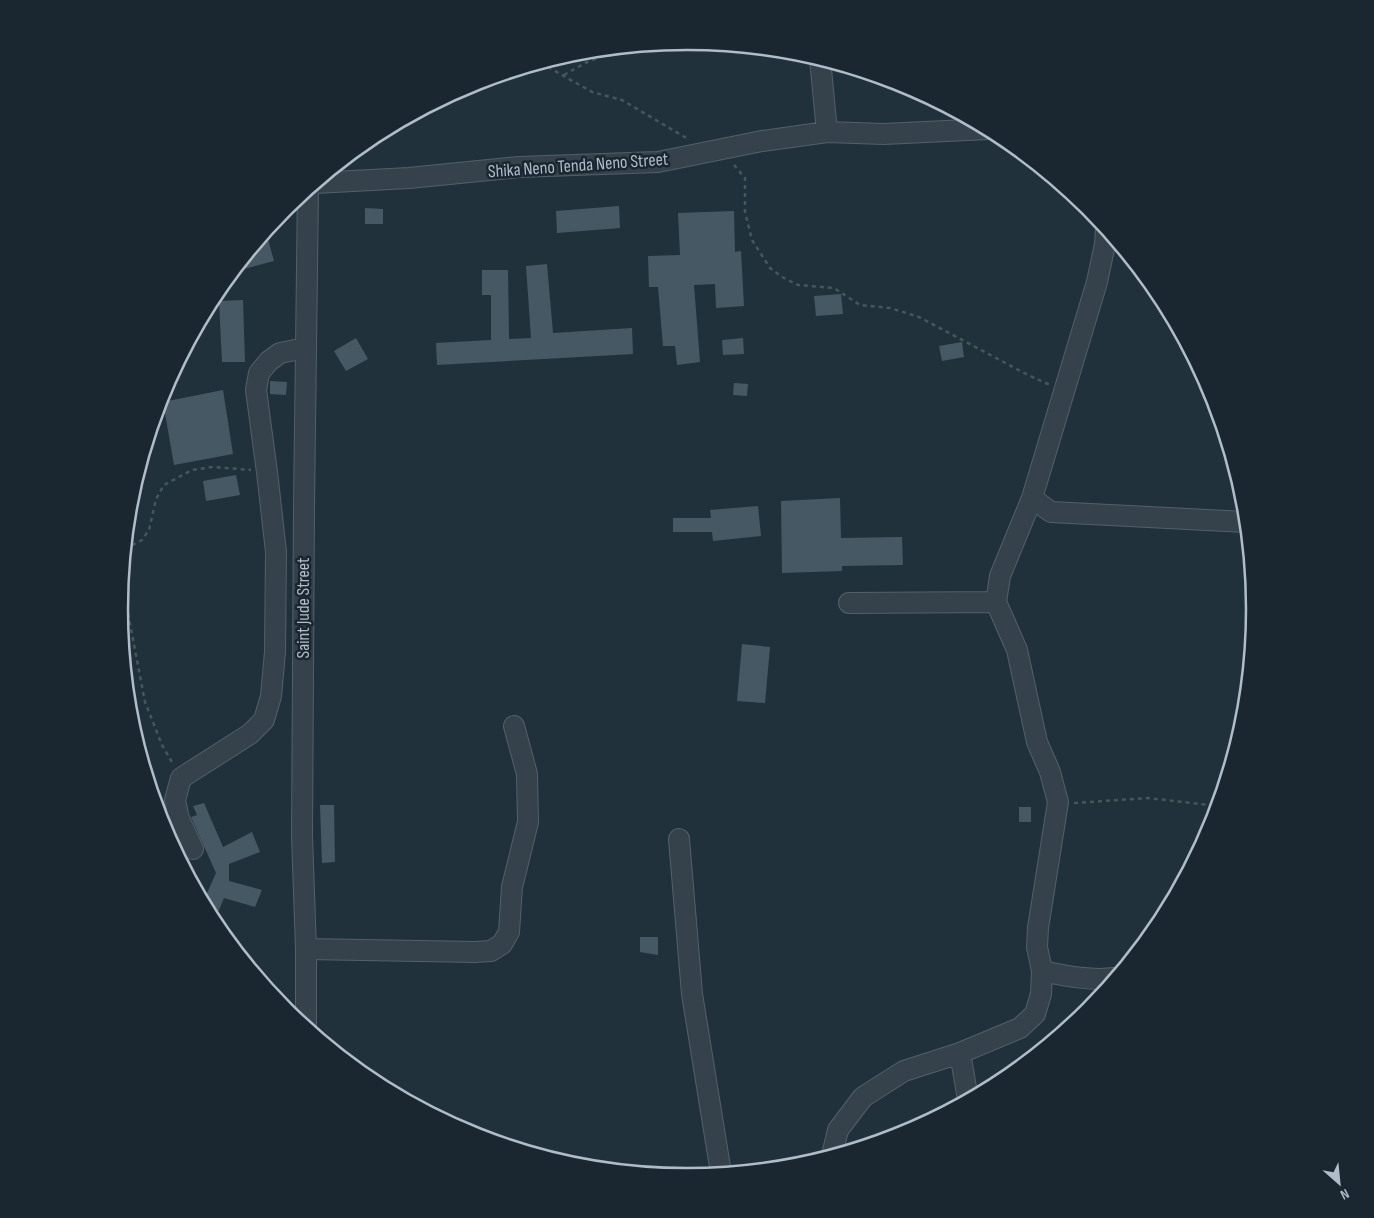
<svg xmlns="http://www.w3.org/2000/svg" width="1374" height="1218" font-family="'Sofia Sans Condensed',sans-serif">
<rect width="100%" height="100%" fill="#21313c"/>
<path fill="#475865" d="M619 206 620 228 557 233 556 211Z
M365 208 383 209V224H365Z
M734 211 735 252 741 251 744 306 716 308 715 284 694 285 700 362 677 365 675 346H663L658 287H649L648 256 680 255 678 213Z
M268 239 274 261 233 272 258 242Z
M547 264 553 333 632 328 633 354 437 365 436 343 491 340V295H482V270H508L509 339 531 338 526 266Z
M841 294 843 314 816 316 814 296Z
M243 300 245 362H222L219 301Z
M356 338 368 359 346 371 334 351Z
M743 338 744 354 723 355 722 340Z
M962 342 964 357 942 361 939 346Z
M270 381 287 382 286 395 270 394Z
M734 383 748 384 747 396 733 395Z
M223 390 233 454 174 465 163 402Z
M236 475 240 495 206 501 203 481Z
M840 498 841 538 902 537 903 565 842 566V571L782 573 781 501Z
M758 506 761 536 713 541 712 532H673V518H711L710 510Z
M742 644 770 647 765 703 737 701Z
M204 803 223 847 252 832 260 852 229 864V881L262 890 255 907 224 898 214 922 203 902 216 873 191 817 197 815 193 806Z
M320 805H334L335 862 322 863Z
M1019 807H1031V822H1019Z
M640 937H658V955L640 952Z"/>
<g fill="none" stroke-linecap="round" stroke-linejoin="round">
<defs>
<path id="minor" d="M820 59 827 132
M315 183 409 178 519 167 658 162 762 141 827 132 884 134 988 129
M1032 498 1051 512 1246 522
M849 603 996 602
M679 839 692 994 721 1173
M193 849 179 819 175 800 181 778 250 734 264 720 271 696 275 652 276 552 267 472 256 390 259 373 269 361 280 353 305 348
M306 949 475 952 491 951 502 944 509 932 512 887 528 822 527 774 514 726
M1042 971C1067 976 1090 981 1115 978
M306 1027V949L302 836 304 507 308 189
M960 1053 968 1099
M832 1155 838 1130 863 1097 904 1071 960 1053 1020 1028 1035 1014 1041 994 1042 971 1037 947 1038 928 1058 802 1050 772 1037 742 1017 650 996 602 1000 576 1032 498 1097 282 1105 244 1106 229"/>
</defs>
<use href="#minor" stroke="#53606a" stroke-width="22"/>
<path stroke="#415958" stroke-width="2.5" stroke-dasharray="4 4" stroke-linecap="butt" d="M541 63 592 92 622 100 688 139
M564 75 585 63 626 47
M734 165 745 178V212L752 240 770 268 782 277 798 285 834 288 860 305 890 308 919 317 1028 375 1050 385
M125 549 142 540 149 530 156 499 164 485 192 470 213 467 251 470
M122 582 145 702 162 745 173 764
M1074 803 1148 798 1209 805 1218 804"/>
<use href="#minor" stroke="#35424c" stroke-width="20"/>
</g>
<g text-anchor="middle" stroke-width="5" stroke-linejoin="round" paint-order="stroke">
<g font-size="18" fill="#b0bdc8" stroke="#1a2731">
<text transform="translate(578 165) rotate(-4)" y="6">Shika Neno Tenda Neno Street</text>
<text transform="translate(303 608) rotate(-90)" y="6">Saint Jude Street</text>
</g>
</g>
<path d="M0 0H1374V1218H0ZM128 609a559 559 0 1 1 1118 0a559 559 0 1 1-1118 0Z" fill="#1a2731" fill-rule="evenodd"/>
<path fill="none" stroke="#b0bdc8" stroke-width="2.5" d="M128 609a559 559 0 1 1 1118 0a559 559 0 1 1-1118 0Z"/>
<g transform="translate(1339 1183) rotate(153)" stroke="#1a2731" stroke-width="4" paint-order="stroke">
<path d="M0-4L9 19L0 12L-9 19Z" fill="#b0bdc8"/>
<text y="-8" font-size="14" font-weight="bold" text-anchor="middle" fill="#b0bdc8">N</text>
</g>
</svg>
